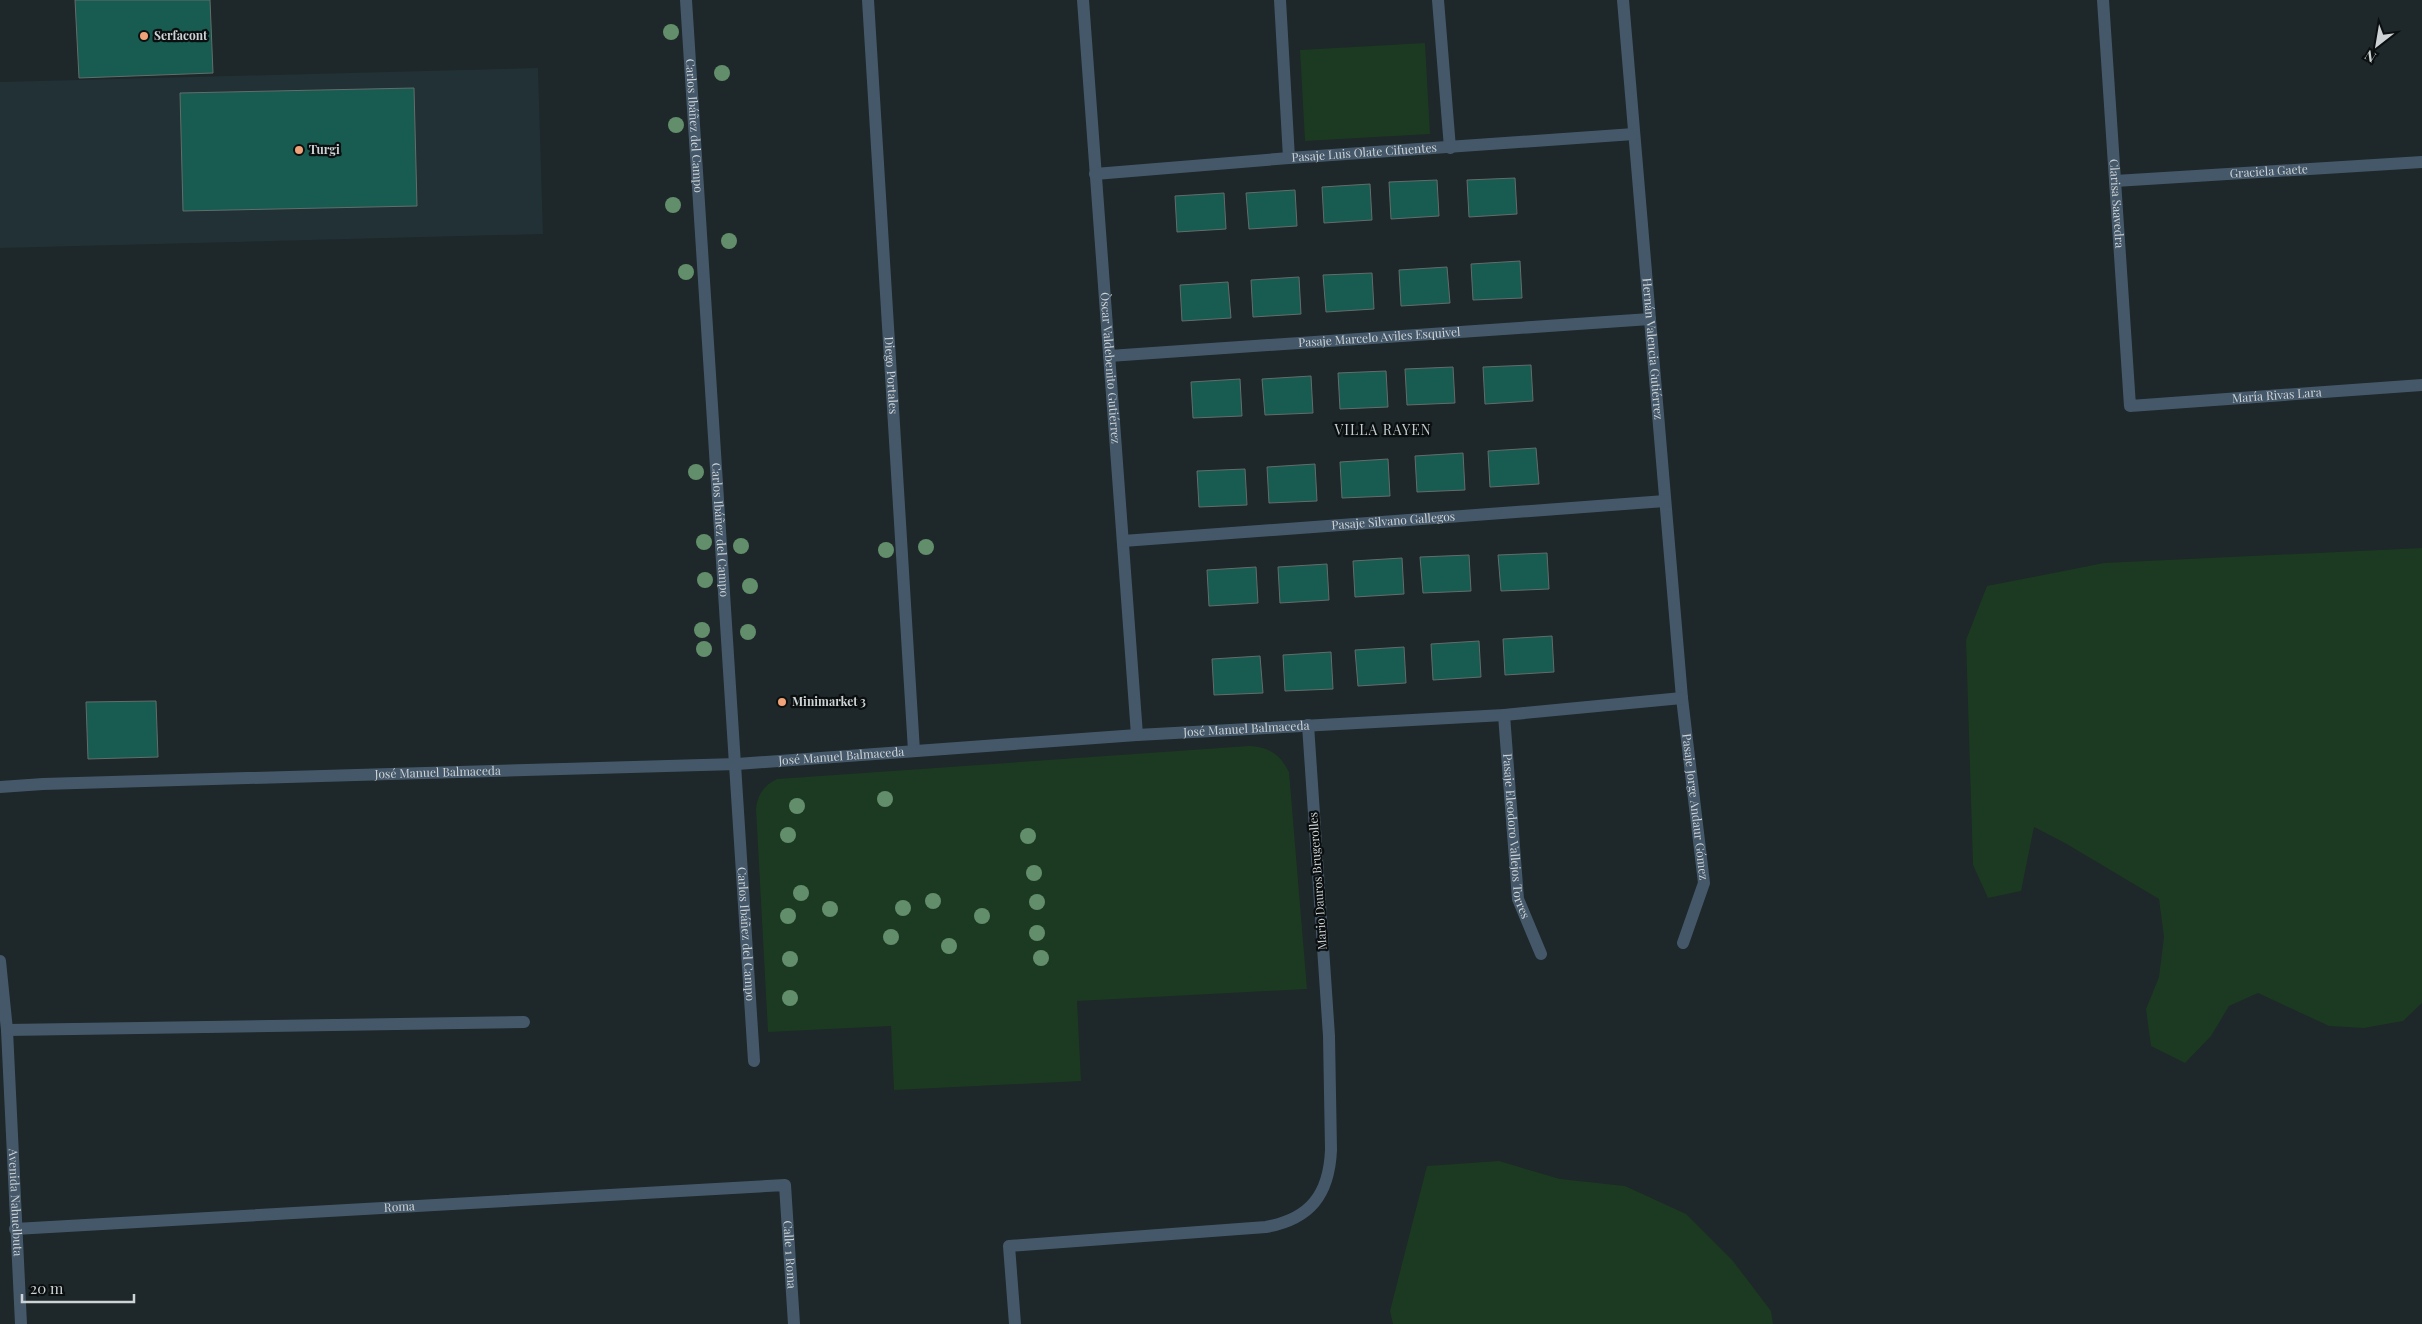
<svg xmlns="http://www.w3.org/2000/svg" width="2422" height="1324" font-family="'Playfair Display',serif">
<rect width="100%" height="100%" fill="#1e2729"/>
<path fill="#213135" d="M538 68 543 234 0 248V82Z"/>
<path fill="#1c3a21" d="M1425 43 1430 134 1305 141 1300 50Z
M2422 548V1003L2403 1021 2364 1028 2329 1026 2258 993 2229 1006 2211 1036 2185 1063 2151 1046 2146 1009 2159 977 2164 937 2159 899 2065 843 2034 827 2021 891 1988 898 1973 865 1966 640 1987 586 2104 563Z
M1249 746C1269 747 1280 754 1289 772L1307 989 1077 1001 1081 1081 894 1090 891 1026 768 1032 756 809C757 795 764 785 777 779Z
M1499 1161 1560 1179 1625 1186 1686 1214 1733 1261 1771 1311 1773 1324H1393L1390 1311 1427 1166Z"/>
<path fill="#185b51" stroke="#636d6b" d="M75 0H210L213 73 79 78Z
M414 88 417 206 183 211 180 93Z
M1515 178 1517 214 1469 217 1467 180Z
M1437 180 1439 216 1391 219 1389 182Z
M1370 184 1372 220 1324 223 1322 187Z
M1295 190 1297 226 1249 229 1246 193Z
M1224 193 1226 229 1177 232 1175 196Z
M1520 261 1522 298 1473 300 1471 264Z
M1447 267 1450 303 1401 306 1399 270Z
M1372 273 1374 309 1326 312 1323 275Z
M1299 277 1301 314 1253 317 1251 280Z
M1228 282 1231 318 1182 321 1180 285Z
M1531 365 1533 401 1485 404 1483 367Z
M1453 367 1455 403 1407 405 1405 369Z
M1386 371 1388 407 1340 409 1338 373Z
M1311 376 1313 413 1265 415 1262 379Z
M1240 379 1242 416 1193 418 1191 382Z
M1536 448 1539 484 1490 487 1488 451Z
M1463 453 1465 490 1417 492 1415 456Z
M1388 459 1390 496 1342 498 1340 462Z
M1315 464 1317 501 1269 503 1267 467Z
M1245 469 1247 505 1199 507 1197 471Z
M1547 553 1549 589 1501 591 1498 555Z
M1469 555 1471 591 1423 593 1420 557Z
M1402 558 1404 594 1355 597 1353 561Z
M1327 564 1329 600 1280 603 1278 567Z
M1256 567 1258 603 1209 606 1207 570Z
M1552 636 1554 672 1505 675 1503 639Z
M1479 641 1481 677 1433 680 1431 644Z
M1404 647 1406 683 1358 686 1355 650Z
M1331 652 1333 689 1285 691 1283 655Z
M1260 656 1263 693 1214 695 1212 659Z
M156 701 158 757 88 759 86 702Z"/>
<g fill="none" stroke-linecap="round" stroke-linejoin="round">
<g stroke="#44586a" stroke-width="12">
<path id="s1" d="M686 0 754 1061"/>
<path id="s2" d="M868 0 914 751"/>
<path id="s3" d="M1083 0 1137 735"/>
<path d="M1280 0 1289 158"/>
<path d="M1438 0 1450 148"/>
<path id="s4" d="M1623 0 1682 698 1704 883 1683 943"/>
<path id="s5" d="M2103 0 2130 406 2422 385"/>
<path id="s6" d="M1095 174 1289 158 1634 134"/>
<path id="s7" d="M2115 181 2422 162"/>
<path id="s8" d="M1109 356 1650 319"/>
<path id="s9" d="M1123 541 1665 501"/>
<path id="s10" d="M1504 715 1518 899 1541 954"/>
<path id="s11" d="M0 787 43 784 737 764 1137 735 1504 715 1682 698"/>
<path id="s12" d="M0 961 7 1030 21 1324"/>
<path d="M7 1030 524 1022"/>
<path id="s13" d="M15 1229 785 1185 794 1324"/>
<path d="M1015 1324 1009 1246 1266 1227C1310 1219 1329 1195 1331 1150L1329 1036 1308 725"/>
</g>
</g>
<g fill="#628e6c">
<circle cx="671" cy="32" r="8"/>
<circle cx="722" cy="73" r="8"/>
<circle cx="676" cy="125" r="8"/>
<circle cx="673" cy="205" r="8"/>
<circle cx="729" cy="241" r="8"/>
<circle cx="686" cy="272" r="8"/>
<circle cx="696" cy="472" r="8"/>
<circle cx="704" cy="542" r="8"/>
<circle cx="741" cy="546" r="8"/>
<circle cx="926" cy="547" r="8"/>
<circle cx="886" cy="550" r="8"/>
<circle cx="705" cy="580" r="8"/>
<circle cx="750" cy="586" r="8"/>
<circle cx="702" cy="630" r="8"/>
<circle cx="748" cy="632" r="8"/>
<circle cx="704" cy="649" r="8"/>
<circle cx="885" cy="799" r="8"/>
<circle cx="797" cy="806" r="8"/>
<circle cx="788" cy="835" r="8"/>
<circle cx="1028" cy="836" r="8"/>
<circle cx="1034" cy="873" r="8"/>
<circle cx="801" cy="893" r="8"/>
<circle cx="933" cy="901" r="8"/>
<circle cx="1037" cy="902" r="8"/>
<circle cx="903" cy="908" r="8"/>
<circle cx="830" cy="909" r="8"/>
<circle cx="788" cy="916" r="8"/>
<circle cx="982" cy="916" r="8"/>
<circle cx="1037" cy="933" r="8"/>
<circle cx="891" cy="937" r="8"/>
<circle cx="949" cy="946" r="8"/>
<circle cx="1041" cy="958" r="8"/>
<circle cx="790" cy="959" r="8"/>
<circle cx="790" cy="998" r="8"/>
</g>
<g fill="#f0a378" stroke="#0b0f10" stroke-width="2">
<circle cx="144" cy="36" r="5"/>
<circle cx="299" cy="150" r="5"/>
<circle cx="782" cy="702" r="5"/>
</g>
<g text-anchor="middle" stroke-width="4.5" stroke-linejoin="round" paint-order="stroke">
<g font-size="12" font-weight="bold" fill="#ced3d5" stroke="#0b0f10" text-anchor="start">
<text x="154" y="40">Serfacont</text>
<text x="309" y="154">Turgi</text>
<text x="792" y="706">Minimarket 3</text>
</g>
<g font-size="12" fill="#ced3d5" stroke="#0b0f10">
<text dy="4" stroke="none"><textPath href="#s1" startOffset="126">Carlos Ibáñez del Campo</textPath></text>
<text dy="4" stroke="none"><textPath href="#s6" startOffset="270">Pasaje Luis Olate Cifuentes</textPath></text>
<text dy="4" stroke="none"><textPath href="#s7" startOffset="154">Graciela Gaete</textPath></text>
<text dy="4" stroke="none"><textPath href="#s5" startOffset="204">Clarisa Saavedra</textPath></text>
<text dy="4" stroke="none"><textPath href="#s8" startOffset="271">Pasaje Marcelo Aviles Esquivel</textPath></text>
<text dy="4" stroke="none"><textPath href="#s4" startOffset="350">Hernán Valencia Gutiérrez</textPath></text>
<text dy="4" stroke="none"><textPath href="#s3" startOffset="369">Òscar Valdebenito Gutiérrez</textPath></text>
<text dy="4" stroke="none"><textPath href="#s2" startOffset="376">Diego Portales</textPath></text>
<text dy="4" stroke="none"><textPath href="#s5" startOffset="554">María Rivas Lara</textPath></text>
<text dy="4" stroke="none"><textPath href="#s9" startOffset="271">Pasaje Silvano Gallegos</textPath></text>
<text dy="4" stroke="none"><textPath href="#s1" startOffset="531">Carlos Ibáñez del Campo</textPath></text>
<text dy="4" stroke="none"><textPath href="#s11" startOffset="1248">José Manuel Balmaceda</textPath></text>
<text dy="4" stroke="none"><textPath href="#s11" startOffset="842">José Manuel Balmaceda</textPath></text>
<text dy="4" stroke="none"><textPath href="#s11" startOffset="438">José Manuel Balmaceda</textPath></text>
<text dy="4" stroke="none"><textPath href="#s4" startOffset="810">Pasaje Jorge Andaur Gómez</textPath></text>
<text dy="4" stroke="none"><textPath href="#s10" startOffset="122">Pasaje Eleodoro Vallejos Torres</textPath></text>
<text transform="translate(1318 881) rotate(-94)" y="4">Mario Dauros Brugerolles</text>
<text dy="4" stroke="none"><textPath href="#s1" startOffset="936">Carlos Ibáñez del Campo</textPath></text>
<text dy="4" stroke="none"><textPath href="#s12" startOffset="242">Avenida Nahuelbuta</textPath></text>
<text dy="4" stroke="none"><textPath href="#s13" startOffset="385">Roma</textPath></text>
<text dy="4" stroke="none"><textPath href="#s13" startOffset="841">Calle 1 Roma</textPath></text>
</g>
<g font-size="14" letter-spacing="1" fill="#c3ced0" stroke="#0b0f10">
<text x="1383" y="435">VILLA RAYEN</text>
</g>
</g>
<g transform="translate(2377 45) rotate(211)" stroke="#0b0f10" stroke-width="4" paint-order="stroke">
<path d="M0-4L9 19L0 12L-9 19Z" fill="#ced3d5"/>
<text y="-8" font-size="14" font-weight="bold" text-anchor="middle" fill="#ced3d5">N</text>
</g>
<path d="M22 1294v8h112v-8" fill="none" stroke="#ced3d5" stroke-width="2.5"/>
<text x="30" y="1294" font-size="15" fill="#ced3d5" stroke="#0b0f10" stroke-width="4" paint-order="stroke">20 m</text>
</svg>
